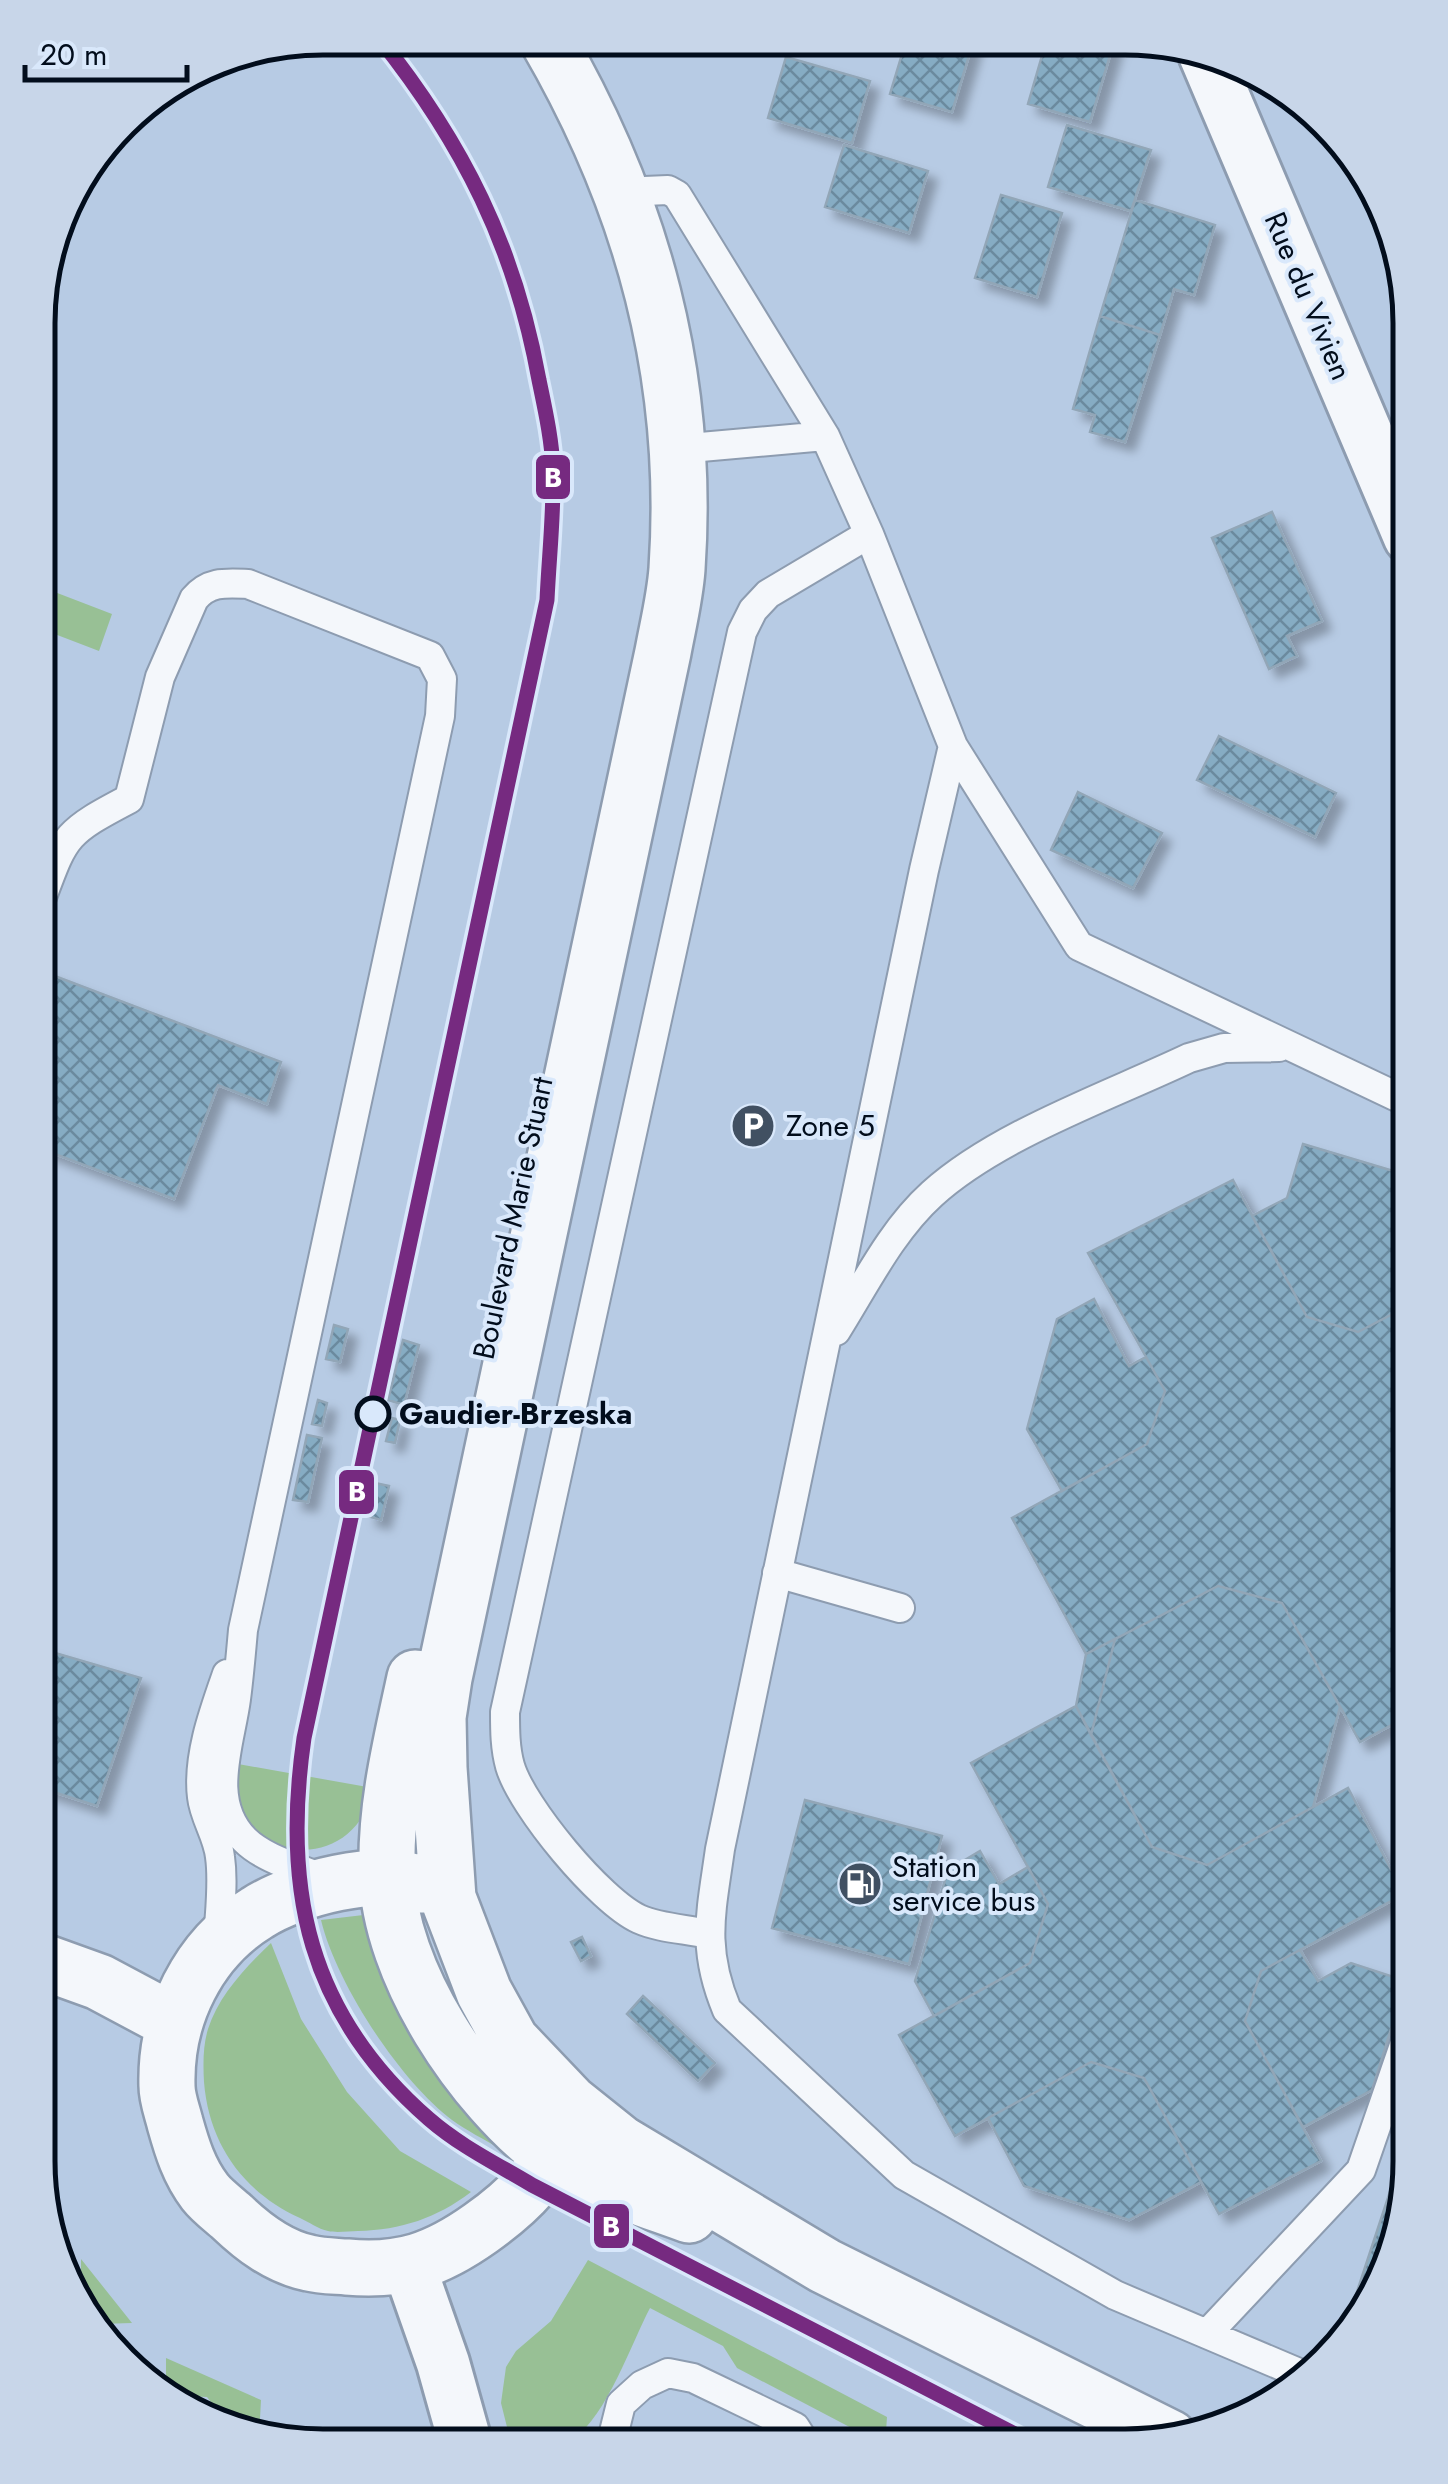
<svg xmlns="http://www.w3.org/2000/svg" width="1448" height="2484" font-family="Jost,sans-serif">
<defs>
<pattern id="building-cross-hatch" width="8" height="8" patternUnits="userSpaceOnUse" patternTransform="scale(2.5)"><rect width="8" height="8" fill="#86acc3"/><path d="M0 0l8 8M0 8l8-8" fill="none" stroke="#6b8a9e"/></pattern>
<filter id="shadow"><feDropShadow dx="9" dy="9" stdDeviation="5" flood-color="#0004"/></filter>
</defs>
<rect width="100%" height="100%" fill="#b7cbe4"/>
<path fill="#98c095" d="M39 586 112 614 99 651 39 628Z
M238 1764 373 1788C360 1860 273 1871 241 1810 234 1795 236 1779 238 1764Z
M372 1914 507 2133 500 2149C484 2139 467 2131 452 2120 400 2081 336 1983 321 1920Z
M271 1943 301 2019 347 2092 400 2151 471 2192C437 2218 401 2230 358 2231 349 2231 337 2233 328 2231 318 2229 309 2222 300 2218 243 2192 209 2144 204 2082 203 2064 203 2045 208 2029 219 1995 246 1967 271 1943Z
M81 2259 132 2323 100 2324 81 2299Z
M588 2260 887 2417 885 2446H860L861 2433 737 2368 723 2346 650 2308C632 2342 606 2417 574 2438 556 2450 531 2444 511 2443L501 2403 506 2367 516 2351 551 2321Z
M166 2358 261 2400 260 2419 222 2416 207 2397 166 2395Z"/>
<path fill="url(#building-cross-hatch)" stroke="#92a6b7" stroke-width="2.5" filter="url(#shadow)" d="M906 41 973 42 952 112 890 94Z
M1046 42H1114L1090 122 1028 104Z
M786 57 870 81 852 143 768 118Z
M1067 125 1151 150 1131 211 1048 187Z
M844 145 928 171 909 233 825 207Z
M1001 195 1062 213 1037 297 975 278Z
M1135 200 1215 225 1194 295 1174 289 1160 335 1100 316Z
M1100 316 1160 335 1125 442 1090 432 1095 415 1073 409Z
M1272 512 1322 621 1287 636 1297 656 1269 669 1212 538Z
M1219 736 1336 793 1315 837 1197 780Z
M1078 792 1162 833 1133 888 1051 850Z
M39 970 281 1062 267 1104 218 1085 174 1199 39 1148Z
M1303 1144 1410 1176V1305L1358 1332 1307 1317 1252 1216 1287 1198Z
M1233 1180 1307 1317 1358 1332 1410 1305V1715L1360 1742 1282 1603 1218 1586 1086 1654 1012 1518 1147 1444 1165 1391 1088 1253Z
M1094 1299 1129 1366 1146 1357 1165 1391 1147 1444 1062 1491 1027 1429 1057 1319Z
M334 1325 348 1329 340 1362 326 1359Z
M403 1340 419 1345 404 1405 388 1400Z
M318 1400 327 1403 322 1426 312 1424Z
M392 1418 400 1420 395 1443 386 1441Z
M307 1435 322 1438 308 1502 293 1500Z
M375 1483 389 1486 381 1520 367 1516Z
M1218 1586 1282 1603 1340 1707 1313 1807 1207 1865 1152 1847 1091 1735 1115 1639Z
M1115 1639 1091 1735 1076 1706 1086 1654Z
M38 1648 141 1678 97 1806 38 1787Z
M1076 1706 1152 1847 1207 1865 1348 1788 1404 1894 1261 1971 1245 2021 1321 2161 1219 2214 1144 2078 1091 2062 955 2136 899 2035 1030 1963 1048 1904 971 1763Z
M805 1800 942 1836 909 1964 772 1928Z
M980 1851 999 1884 1028 1867 1048 1904 1030 1963 934 2016 915 1981 948 1870Z
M582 1937 591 1956 581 1961 571 1942Z
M1300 1950 1318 1981 1351 1963 1406 1981 1372 2090 1303 2127 1245 2021 1261 1971Z
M643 1996 715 2063 698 2081 627 2014Z
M1091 2062 1144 2078 1201 2182 1129 2220 1024 2186 988 2118Z
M1410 2131V2181L1355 2327 1346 2325Z
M660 2440 703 2445H660Z"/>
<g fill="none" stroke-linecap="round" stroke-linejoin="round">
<defs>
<path id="lane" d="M621 192 668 190 677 195 825 436 869 534 953 746 1079 946 1410 1103
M667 450 825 436
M953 746 924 870 720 1849C711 1913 701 1948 727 2010L904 2175 1115 2295 1301 2374
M39 905C65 836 62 834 129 799L160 677 194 599C209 581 226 583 248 584L430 656 442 679 440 716 243 1630C241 1653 239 1676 236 1699 230 1745 206 1801 245 1840 265 1860 303 1869 328 1881
M836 1331C865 1285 891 1231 932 1194 997 1135 1109 1096 1189 1058L1224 1048 1279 1047
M777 1573 900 1608
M708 1934C686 1929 659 1928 639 1919 600 1901 522 1807 510 1766 505 1748 505 1730 505 1712L742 632 753 610 768 594 869 534
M218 1944C219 1916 224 1885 220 1857 218 1836 204 1817 202 1797 197 1757 214 1711 227 1674
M1207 2334 1361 2170 1410 2028
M604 2445 612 2440 621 2404 642 2385 668 2373 693 2378 795 2427 807 2446"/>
<path id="street" d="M1205 54 1410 537
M409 2266 443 2363 466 2445"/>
<path id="secondary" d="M547 39C643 204 690 378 677 569 675 597 668 625 663 652L444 1678 438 1717 439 1768 448 1898 484 1992 511 2041 570 2103 620 2143 825 2266 1170 2438
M415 1678C401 1743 385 1807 387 1873 389 1973 472 2096 550 2155 583 2180 649 2200 689 2215
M423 1885C380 1866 294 1889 257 1913 198 1949 165 2017 167 2086 167 2098 172 2111 175 2123 182 2148 189 2171 205 2192 212 2201 223 2209 232 2217 254 2238 279 2257 309 2263 321 2266 335 2266 347 2267 401 2272 436 2260 481 2228 519 2201 550 2171 564 2125
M38 1960 99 1982 174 2022"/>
</defs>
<use href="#lane" stroke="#8d9cb0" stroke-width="32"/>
<use href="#street" stroke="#8d9cb0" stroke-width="58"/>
<use href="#secondary" stroke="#8d9cb0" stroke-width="60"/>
<use href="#lane" stroke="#f4f7fb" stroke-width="28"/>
<use href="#street" stroke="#f4f7fb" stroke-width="52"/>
<use href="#secondary" stroke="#f4f7fb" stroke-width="55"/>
<defs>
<path id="tram-1" d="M379 38C463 143 515 247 539 380 545 409 552 440 553 470 554 513 549 557 547 600L304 1738C282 1890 308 2014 429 2119 460 2146 497 2164 532 2185L1038 2446"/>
</defs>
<use href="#tram-1" stroke="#d9e8fb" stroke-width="22"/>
<use href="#tram-1" stroke="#762a80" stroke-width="15"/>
</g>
<defs>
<symbol id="parking-disc" viewBox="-11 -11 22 22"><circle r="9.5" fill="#415062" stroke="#d9e8fb"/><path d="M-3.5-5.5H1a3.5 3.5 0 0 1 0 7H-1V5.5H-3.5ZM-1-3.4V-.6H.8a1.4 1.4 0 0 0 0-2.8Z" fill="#fff"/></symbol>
<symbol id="fuel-disc" viewBox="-11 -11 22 22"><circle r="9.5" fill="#415062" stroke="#d9e8fb"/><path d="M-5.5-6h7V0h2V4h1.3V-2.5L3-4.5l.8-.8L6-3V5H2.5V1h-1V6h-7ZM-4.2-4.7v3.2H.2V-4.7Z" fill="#fff"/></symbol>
</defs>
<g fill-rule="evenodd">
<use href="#parking-disc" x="728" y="1101" width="50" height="50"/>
<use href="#fuel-disc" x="835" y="1859" width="50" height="50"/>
</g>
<circle fill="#d9e8fb" stroke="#020d1c" stroke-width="5" cx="373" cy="1414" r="16"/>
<g text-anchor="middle" stroke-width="8" stroke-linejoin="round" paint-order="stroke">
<g font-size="30" fill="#020d1c" stroke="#d9e8fb">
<text transform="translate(1308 296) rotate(67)" y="10">Rue du Vivien</text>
<text transform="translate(513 1218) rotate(-78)" y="10">Boulevard Marie Stuart</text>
</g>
<g font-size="30" fill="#020d1c" stroke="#d9e8fb" text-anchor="start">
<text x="786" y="1136">Zone 5</text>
<text x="892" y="1877">Station<tspan x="892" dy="34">service bus</tspan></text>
</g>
<g font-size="30" font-weight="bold" fill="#020d1c" stroke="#d9e8fb" text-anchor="start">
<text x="399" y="1424">Gaudier-Brzeska</text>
</g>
</g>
<path d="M0 0H1448V2484H0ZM323 55H1125A268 268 0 0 1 1393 323V2161A268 268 0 0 1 1125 2429H323A268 268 0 0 1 55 2161V323A268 268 0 0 1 323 55Z" fill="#c8d6e9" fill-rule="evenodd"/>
<path fill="none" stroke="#020d1c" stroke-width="5" d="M323 55H1125A268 268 0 0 1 1393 323V2161A268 268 0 0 1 1125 2429H323A268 268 0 0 1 55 2161V323A268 268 0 0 1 323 55Z"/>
<g stroke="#d9e8fb" stroke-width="4">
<rect x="534" y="453" width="38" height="48" rx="10" fill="#762a80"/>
<rect x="337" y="1468" width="39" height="48" rx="10" fill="#762a80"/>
<rect x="592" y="2202" width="39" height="48" rx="10" fill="#762a80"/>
</g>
<g font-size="28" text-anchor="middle" font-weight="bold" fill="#fff">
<text x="553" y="487">B</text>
<text x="357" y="1501">B</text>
<text x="611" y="2236">B</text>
</g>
<path d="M25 65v15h162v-15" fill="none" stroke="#020d1c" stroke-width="5"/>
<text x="40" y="65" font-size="30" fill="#020d1c" stroke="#d9e8fb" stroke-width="8" paint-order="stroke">20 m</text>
</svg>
